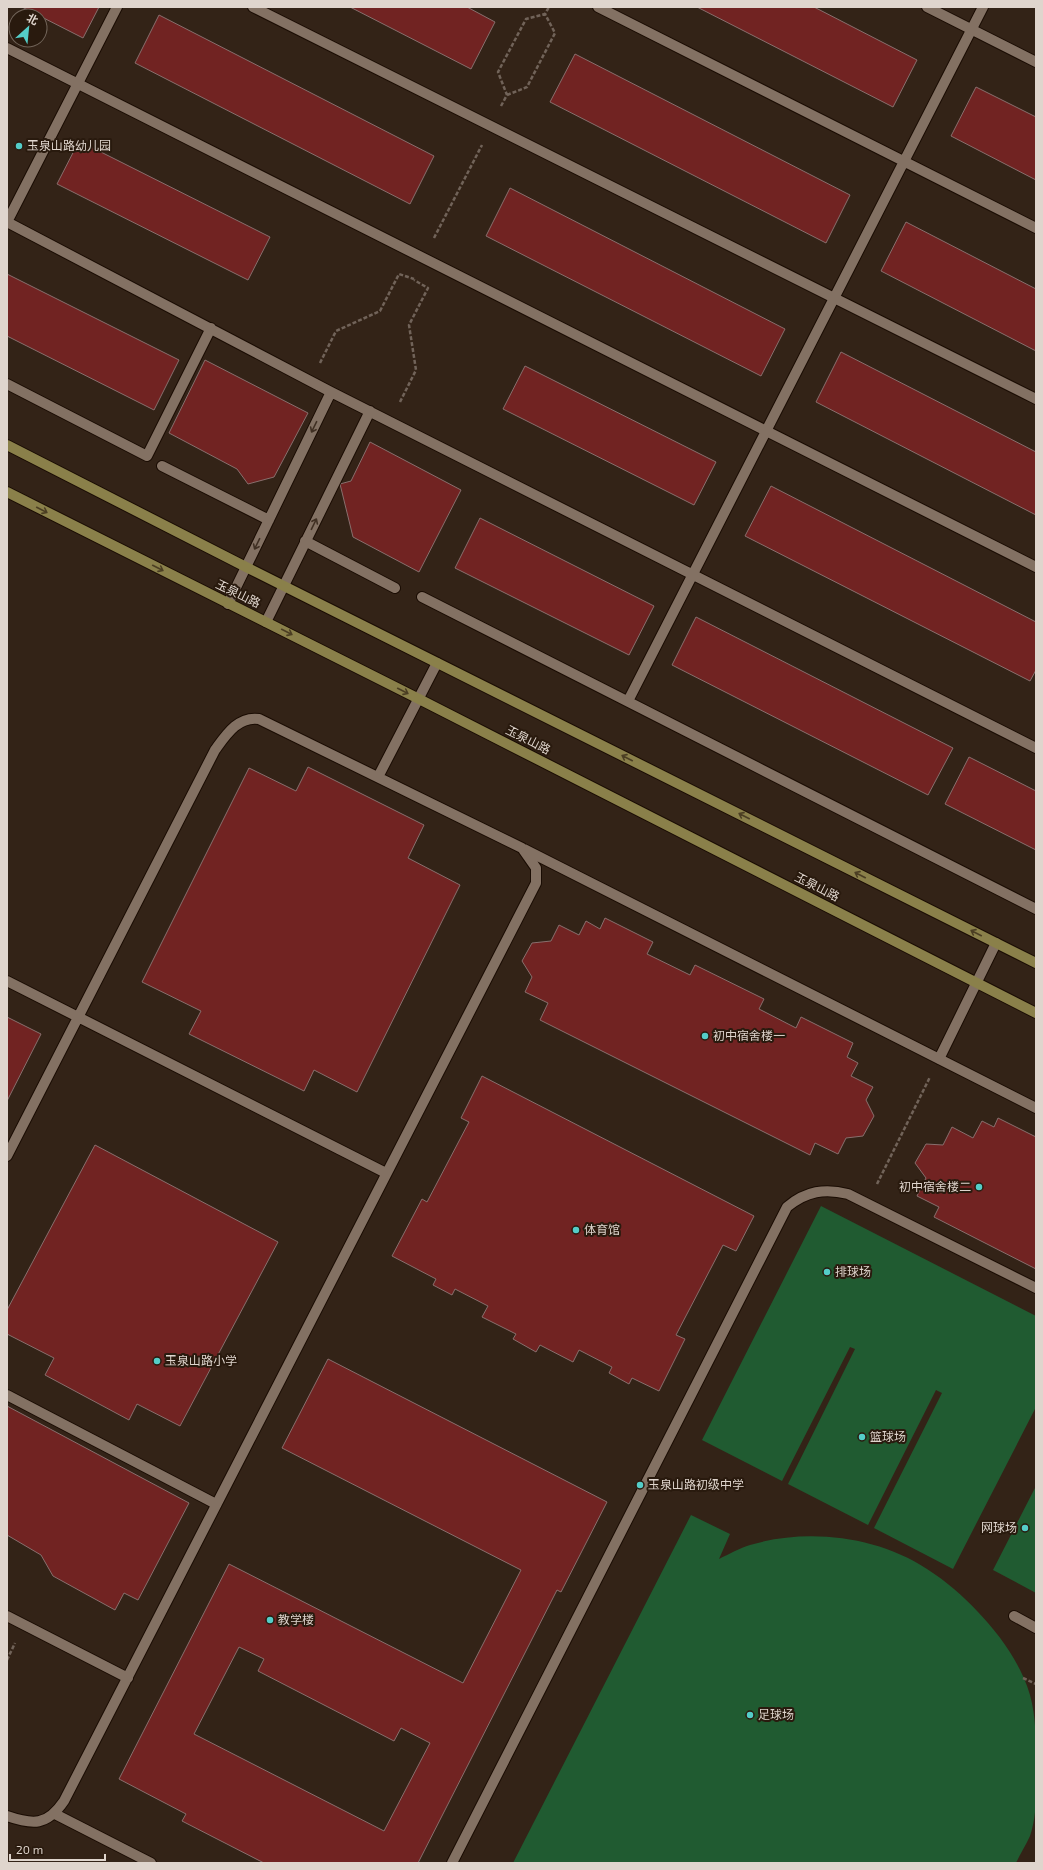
<svg xmlns="http://www.w3.org/2000/svg" width="1043" height="1870" font-family="'Exo 2','Noto Sans SC',sans-serif">
<rect width="100%" height="100%" fill="#332317"/>
<path fill="#205b31" d="M821 1206 1036 1316V1407L953 1569 874 1528 942 1393 936 1390 868 1525 788 1484 855 1349 850 1347 782 1481 702 1440Z
M1036 1486V1593L993 1570Z
M691 1515 730 1534 719 1559C729 1554 740 1548 750 1545 807 1528 877 1536 927 1569 946 1581 963 1596 978 1612 1000 1635 1021 1664 1030 1695 1036 1717 1036 1739 1036 1761 1036 1785 1038 1813 1030 1836 1026 1845 1020 1854 1016 1863H513Z"/>
<path fill="#712322" stroke="#886f6d" fill-rule="evenodd" d="M22 7H99L83 38Z
M350 7H467L495 22 471 69Z
M697 7H814L917 60 893 107Z
M159 15 434 156 410 204 135 63Z
M575 54 850 195 826 243 550 102Z
M976 87 1036 117V180L951 136Z
M79 141 270 237 248 280 57 184Z
M510 188 785 329 761 376 486 236Z
M906 222 1036 289V351L881 271Z
M7 274 179 360 154 410 7 336Z
M841 352 1036 452V515L816 402Z
M205 360 308 413 274 477 248 484 237 469 169 433Z
M525 366 716 462 694 505 503 409Z
M370 442 461 490 419 572 353 537 340 484 351 481Z
M771 486 1036 622V670L1030 681 745 536Z
M480 518 654 606 629 655 455 568Z
M696 617 953 748 928 795 672 665Z
M969 757 1036 791V850L945 804Z
M308 767 424 825 408 858 460 885 357 1092 314 1070 304 1091 189 1034 201 1011 142 982 249 768 296 791Z
M605 918 653 942 647 954 690 975 695 965 764 999 759 1009 796 1028 801 1017 853 1043 847 1057 858 1063 851 1076 873 1087 866 1100 874 1116 863 1136 846 1138 838 1154 815 1143 810 1155 540 1020 548 1003 525 992 532 977 522 961 532 943 551 941 559 925 579 935 586 921 600 929Z
M7 1017 41 1034 7 1101Z
M482 1076 754 1216 736 1251 723 1245 676 1335 685 1339 659 1391 632 1378 629 1384 609 1373 612 1367 579 1350 573 1362 540 1345 536 1352 513 1339 516 1334 482 1317 488 1306 455 1289 452 1295 433 1285 436 1279 392 1256 422 1199 427 1202 469 1122 461 1118Z
M998 1118 1036 1137V1269L934 1217 939 1207 917 1196 926 1178 915 1163 926 1144 943 1145 952 1127 973 1138 982 1121 994 1127Z
M95 1145 278 1242 180 1426 137 1404 129 1420 45 1375 54 1358 7 1334V1310Z
M328 1359 607 1502 561 1592 557 1590 418 1863H264L182 1821 186 1814 119 1779 229 1564 463 1683 521 1570 282 1448ZM239 1647 264 1659 258 1671 394 1741 401 1728 430 1743 384 1831 194 1734Z
M7 1406 189 1503 138 1600 124 1593 115 1610 53 1576 41 1555 7 1535Z"/>
<g fill="none" stroke-linecap="round" stroke-linejoin="round">
<defs>
<path id="lane" d="M117 7 7 222 331 392 1036 748
M253 7 1036 399
M598 7 1036 228
M927 7 1036 62
M7 48 1036 567
M7 384 147 456 211 328
M162 466 269 520
M305 541 395 588
M422 597 1036 909
M228 604 331 392
M266 622 370 411
M628 701 983 7
M378 777 437 663
M524 849 1036 1108
M7 981 386 1173
M939 1059 996 943
M7 1156 215 750C226 735 238 716 259 719L522 848 536 868V883L64 1801C47 1826 33 1825 7 1816
M7 1395 216 1504
M7 1616 128 1678
M1014 1616 1036 1628
M55 1814 151 1863
M452 1863 787 1207C806 1191 825 1188 848 1194L1036 1288"/>
<path id="secondary" d="M7 445 246 567 1036 963
M7 492 419 699 1036 1013"/>
</defs>
<use href="#lane" stroke="#1a0c03" stroke-width="12"/>
<use href="#secondary" stroke="#1a0c03" stroke-width="12"/>
<path stroke="#716359" stroke-width="2.5" stroke-dasharray="4 2" stroke-linecap="butt" d="M507 95 527 87 555 33 545 14
M501 106 507 95 498 72 526 19 545 14 549 7
M434 238 482 145
M320 363 336 331 380 311 399 274 414 279
M400 402 416 370 409 325 428 288 414 280
M877 1184 930 1077
M7 1660 15 1643
M1023 1678 1036 1684"/>
<use href="#lane" stroke="#837163" stroke-width="10"/>
<use href="#secondary" stroke="#8a804a" stroke-width="10"/>
</g>
<defs><path id="oneway-shaft" d="M-6 0H5M1.5-3L5.5 0L1.5 3" fill="none" stroke-width="1.6" stroke-linecap="round" stroke-linejoin="round"/></defs>
<g stroke="#403023">
<use href="#oneway-shaft" transform="translate(314 427) rotate(116)"/>
<use href="#oneway-shaft" transform="translate(314 524) rotate(-64)"/>
<use href="#oneway-shaft" transform="translate(257 544) rotate(116)"/>
</g>
<g stroke="#4b3e23">
<use href="#oneway-shaft" transform="translate(42 510) rotate(27)"/>
<use href="#oneway-shaft" transform="translate(158 568) rotate(27)"/>
<use href="#oneway-shaft" transform="translate(287 632) rotate(27)"/>
<use href="#oneway-shaft" transform="translate(403 691) rotate(27)"/>
<use href="#oneway-shaft" transform="translate(627 758) rotate(-153)"/>
<use href="#oneway-shaft" transform="translate(744 816) rotate(-153)"/>
<use href="#oneway-shaft" transform="translate(860 875) rotate(-153)"/>
<use href="#oneway-shaft" transform="translate(976 933) rotate(-153)"/>
</g>
<g fill="#54cdc8" stroke="#291a0e" stroke-width="1.5">
<circle cx="19" cy="146" r="4"/>
<circle cx="705" cy="1036" r="4"/>
<circle cx="979" cy="1187" r="4"/>
<circle cx="576" cy="1230" r="4"/>
<circle cx="827" cy="1272" r="4"/>
<circle cx="157" cy="1361" r="4"/>
<circle cx="862" cy="1437" r="4"/>
<circle cx="640" cy="1485" r="4"/>
<circle cx="1025" cy="1528" r="4"/>
<circle cx="270" cy="1620" r="4"/>
<circle cx="750" cy="1715" r="4"/>
</g>
<g text-anchor="middle" stroke-width="4" stroke-linejoin="round" paint-order="stroke">
<g font-size="12" fill="#dfd5cd" stroke="#291a0e" text-anchor="start">
<text x="27" y="150">玉泉山路幼儿园</text>
<text x="713" y="1040">初中宿舍楼一</text>
<text x="971" y="1191" text-anchor="end">初中宿舍楼二</text>
<text x="584" y="1234">体育馆</text>
<text x="835" y="1276">排球场</text>
<text x="165" y="1365">玉泉山路小学</text>
<text x="870" y="1441">篮球场</text>
<text x="648" y="1489">玉泉山路初级中学</text>
<text x="1017" y="1532" text-anchor="end">网球场</text>
<text x="278" y="1624">教学楼</text>
<text x="758" y="1719">足球场</text>
</g>
<g font-size="12" fill="#dfd5cd" stroke="#291a0e">
<text transform="translate(238 594) rotate(26)" y="4">玉泉山路</text>
<text transform="translate(528 740) rotate(27)" y="4">玉泉山路</text>
<text transform="translate(817 887) rotate(27)" y="4">玉泉山路</text>
</g>
</g>
<rect width="1043" height="1870" fill="none" stroke="#dfd5cd" stroke-width="16"/>
<g transform="translate(28 28) rotate(27)"><circle r="19" fill="#291a0e" stroke="#72655a"/>
<path d="M0-3L7 15L0 10L-7 15Z" fill="#54cdc8"/>
<text y="-6" font-size="11" font-weight="bold" text-anchor="middle" fill="#dfd5cd">北</text>
</g>
<path d="M10 1854v6h95v-6" fill="none" stroke="#dfd5cd" stroke-width="2"/>
<text x="16" y="1854" font-size="12" fill="#dfd5cd" stroke="#291a0e" stroke-width="3" paint-order="stroke">20 m</text>
</svg>
